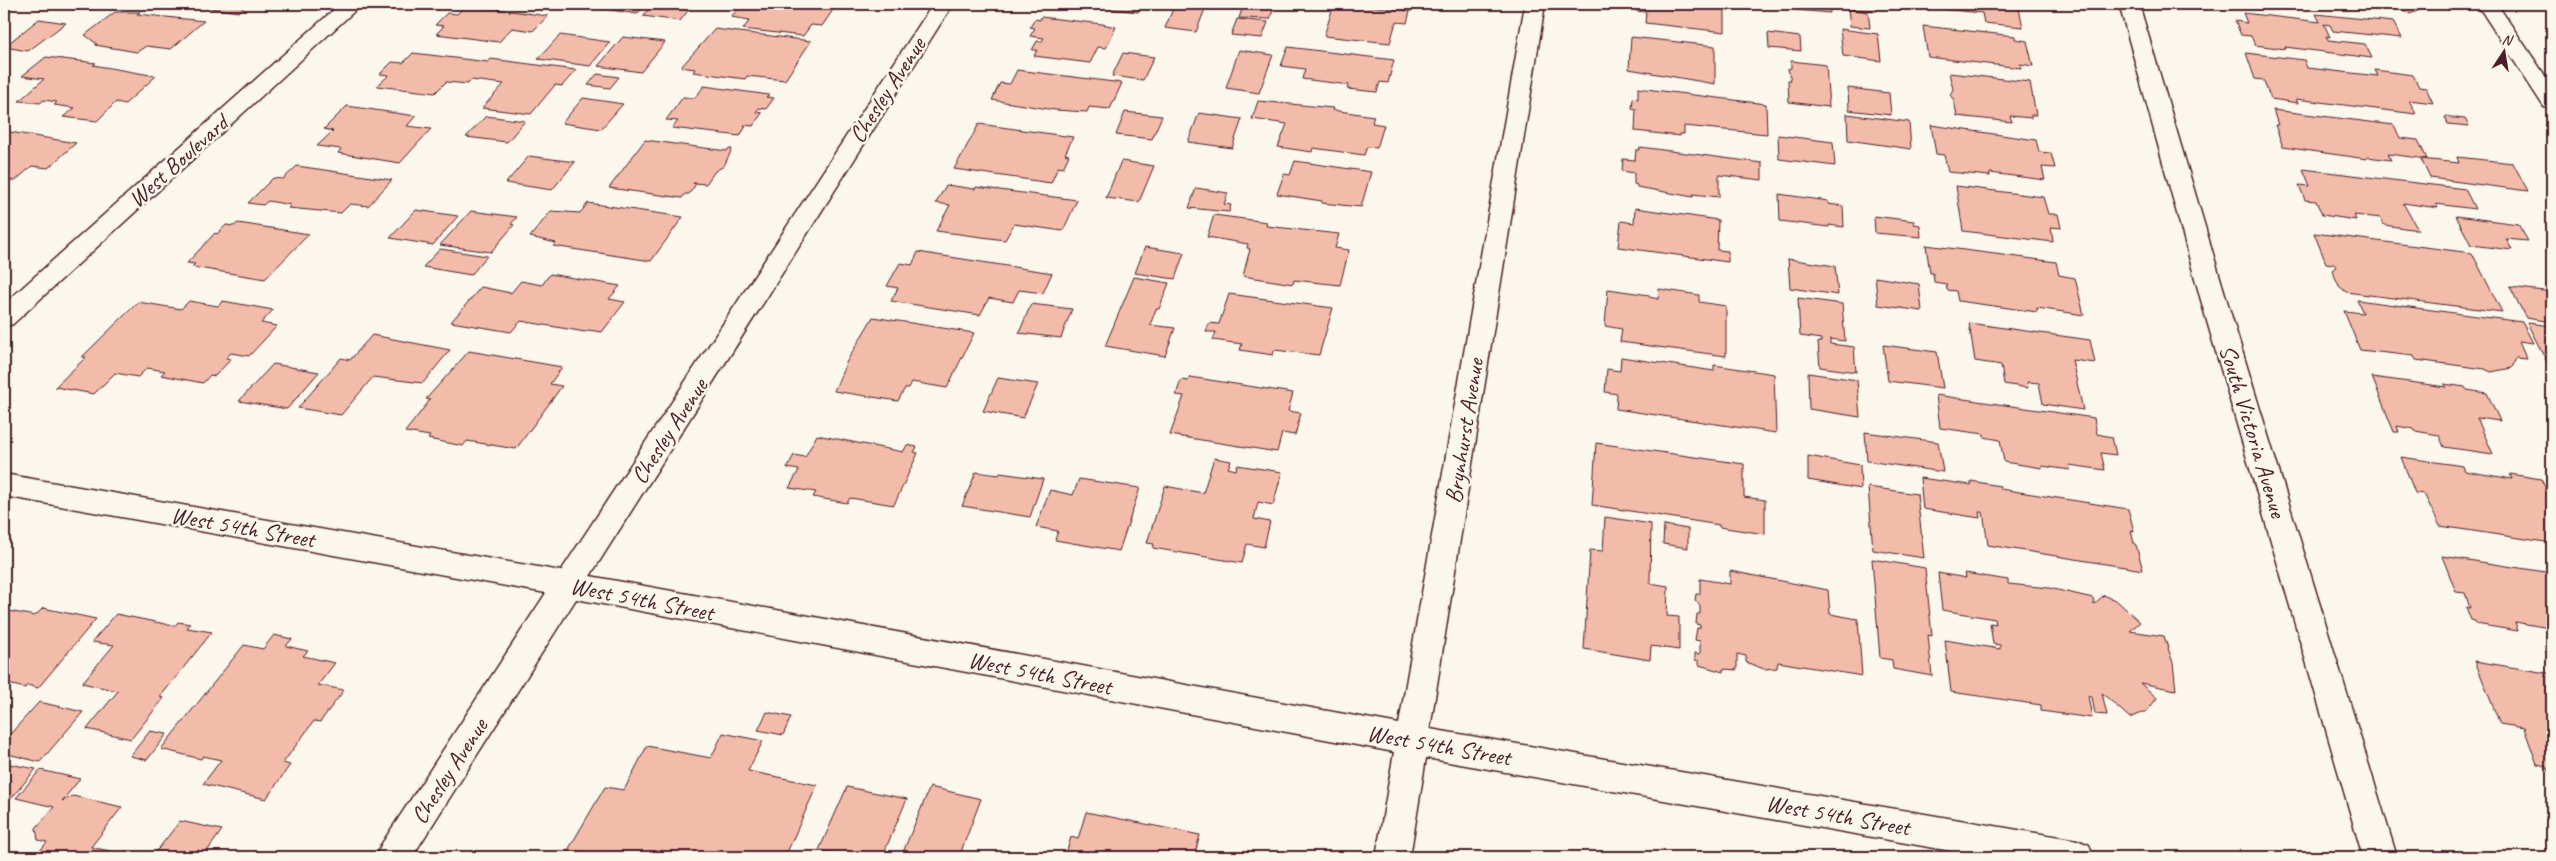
<svg xmlns="http://www.w3.org/2000/svg" width="2556" height="861" font-family="Caveat,sans-serif">
<rect width="100%" height="100%" fill="#fbf7ec"/>
<filter id="ink" filterUnits="userSpaceOnUse"><feTurbulence type="fractalNoise" baseFrequency=".02" numOctaves="2"/><feDisplacementMap in="SourceGraphic" scale="10" xChannelSelector="R" yChannelSelector="G"/><feConvolveMatrix kernelMatrix="1 2 1 2 8 2 1 2 1" color-interpolation-filters="sRGB"/></filter>
<g filter="url(#ink)">
<path fill="#f3bba9" stroke="#4a1f2b" d="M195 4H248L238 12 203 7 205 5Z
M602 4H646L637 14 598 8Z
M653 4H671L670 5 690 8 680 21 643 16Z
M736 4H837L822 26 811 25 803 36 743 29 750 20 731 17 741 5Z
M1068 4H1142L1138 12Z
M1175 4H1207L1196 32 1165 28Z
M1244 4H1275L1270 19 1239 18Z
M1334 4H1353L1410 11 1407 23 1396 22 1390 43 1324 36Z
M1637 4H1725V32L1645 23 1646 12 1636 11Z
M1796 4H1829L1830 13 1796 10Z
M1836 4H1876L1877 11 1848 9 1836 6Z
M1916 4H2018L2023 27 1984 23 1982 13 1920 7V4Z
M2408 4 2420 10 2410 14 2398 7Z
M466 5 548 16 533 31 512 28 499 42 436 34 444 26 435 25 447 13 457 14Z
M1848 9 1868 12 1870 28 1850 26Z
M115 12H140L137 14 204 21 171 49 146 46 137 52 95 45 97 44 85 35Z
M2243 13 2320 22 2316 14 2393 22 2402 38 2333 31 2330 25 2324 24 2330 37 2326 36 2328 40 2365 44 2372 58 2285 47 2286 49 2255 45 2251 36 2241 35 2235 21 2247 23Z
M1041 17 1102 24 1116 27 1106 48 1098 47 1090 63 1034 56 1037 50H1032L1037 41 1041 42 1044 38 1030 36 1035 28 1030 27 1035 19 1040 20Z
M39 19 66 23 28 51 4 47Z
M1237 19 1268 22 1262 38 1231 35Z
M1923 26 2015 36V39L2027 41 2033 66 2020 64 2021 68 1928 57Z
M715 29 811 41 785 80 747 76 745 79 693 72 695 69 681 67Z
M1840 29 1878 34 1881 61 1843 56Z
M1768 33 1800 37 1801 51 1769 48Z
M560 35 610 42 590 66 538 59Z
M623 37 665 42 641 72 598 66Z
M1631 37 1715 46V84L1629 69Z
M1288 47 1394 60 1388 83 1380 82 1377 92 1347 89 1349 85 1302 79 1305 69 1281 66Z
M1239 50 1273 55 1259 93 1226 88Z
M413 53 488 62 491 59 576 70 562 86 555 85 531 114 482 108 504 84 471 80 468 84 446 82 435 93 377 86 389 75 380 74 392 62 403 63Z
M1123 53 1154 57 1143 80 1112 76Z
M2246 53 2304 60 2307 68 2378 76 2375 70 2413 75 2419 87 2426 88 2433 103 2409 100 2416 114 2296 99 2298 103 2271 99 2263 80 2255 79Z
M46 57 96 63 93 65 156 76 125 104 116 102 97 121 63 117 75 108 54 105 57 102 44 100 40 103 19 101 44 79 22 76Z
M1791 61 1826 65 1829 107 1789 102 1788 80H1791L1788 69 1791 68Z
M1017 70 1122 83 1110 109 1089 107 1087 112 1055 110 992 100 1000 83 1010 84Z
M1949 73 2030 82 2036 115H2031V118L2010 116 2012 122 1957 116 1954 100 1950 95 1953 89Z
M597 74 619 77 610 88 588 85Z
M704 86 769 95 766 97 774 98 766 109 759 108 756 112 762 113 753 126 744 125 746 126 740 136 672 128 678 121 666 120 683 97 695 98Z
M1638 88 1766 104 1767 134 1684 126V134H1680V136L1635 131 1636 109 1632 108 1633 98 1638 99Z
M1848 88 1889 93 1891 115 1849 110Z
M583 98 623 104 601 129 562 123Z
M1258 101 1333 108 1332 110 1374 116 1372 123 1384 125 1377 148 1367 147 1364 155 1313 148 1312 152 1278 147 1287 124 1252 119Z
M347 106 416 116 407 126 431 129 400 163 338 153 341 149 317 146 333 131 324 129Z
M2273 110 2394 125 2400 138 2418 140 2427 159 2388 154 2391 160 2367 157V159L2283 147 2275 125H2278Z
M1125 112 1162 116 1152 139 1116 135Z
M1199 113 1242 119 1232 148 1188 142Z
M1847 114 1909 122 1911 149 1848 140Z
M486 116 525 121 507 142 466 137Z
M2445 117 2465 119 2469 126 2448 124Z
M979 124 1073 137 1065 154 1069 155 1063 168 1058 167 1051 183 954 169Z
M1931 125 2036 140 2039 152 2051 153 2055 168 2042 167 2045 180 1990 173V176L1948 172 1944 155 1936 154Z
M4 131 76 143 48 168 32 166 15 181 4 179Z
M1778 135 1833 142 1835 166 1779 159Z
M645 140 727 151 728 149H732L724 166 715 171 706 184 693 183 696 184 689 194H685L682 198 609 188Z
M1640 147 1762 163V180L1719 175V197L1693 194V197L1637 187V185L1634 184V173L1622 171 1623 159 1635 160 1636 150H1639Z
M529 156 575 162 552 190 506 183Z
M2457 157 2513 163 2528 191 2430 178 2421 159 2459 163Z
M1121 161 1154 166 1139 202 1106 198Z
M1295 161 1371 172 1361 207 1321 203 1322 201 1277 194 1284 174 1290 175Z
M297 166 392 180 368 206 350 204 341 213 288 208 291 205 268 201 263 205 248 203 273 178 283 179Z
M2303 169 2465 189 2475 209 2436 204 2438 208 2403 203 2418 230 2384 225 2381 218 2354 215 2356 220 2322 215 2316 201 2305 200 2299 185 2310 186Z
M946 185 975 189 976 187 1077 200 1063 231 1014 224 1005 240 936 231 950 205 936 203Z
M1956 186 2043 197 2048 214H2058L2061 228 2051 227 2053 242 1963 231Z
M1196 188 1228 193 1224 204 1231 205 1229 212 1189 208Z
M1779 194 1828 201V204L1843 206 1844 227 1829 225V227L1780 221Z
M588 203 683 217 651 261 553 246 556 243 530 237 551 211 580 213Z
M1635 208 1718 220 1717 250 1728 251V262L1618 247 1621 221 1634 223Z
M416 210 458 216 433 245 390 238Z
M471 211 517 217 511 224 514 225 491 252 440 245Z
M1214 215 1267 222 1266 226 1339 234 1335 248 1349 250 1340 285 1294 280 1293 284 1243 276 1250 249 1247 248 1248 244 1207 237Z
M1874 216 1914 221V224L1920 225 1921 237 1875 233Z
M2456 216 2518 224 2528 241 2506 239 2512 250 2471 245Z
M238 223 309 234 265 279 192 267 195 264 187 263 215 233 217 234 226 225 234 226Z
M2314 233 2472 253 2502 312 2346 292 2339 286 2332 270 2336 267 2334 264 2326 263Z
M1926 245 2056 262 2059 275 2075 278 2084 315 2037 308V312L1958 301 1956 291 1947 290 1946 284 1934 282 1933 273H1930Z
M1145 247 1184 253 1175 279 1135 273Z
M440 249 487 256 471 275 423 267Z
M918 252 1052 273 1043 293 1019 290 1013 302 989 298 980 315 891 301 898 288 887 286 900 263 912 265Z
M1788 259 1835 266 1838 295 1790 288Z
M550 274 620 286 609 299 625 302 602 332 588 330 585 332 521 321 511 332 451 322 481 287 511 293 521 281 542 285Z
M1134 277 1169 283 1159 309H1156L1150 325 1175 328 1165 356 1105 346Z
M1875 277 1919 284 1922 311 1878 305Z
M2510 287 2552 292V322L2526 318Z
M1608 289 1649 295V297L1658 299 1659 289 1699 295V302L1726 306V356L1620 342 1622 329 1605 326Z
M1229 294 1333 308 1319 355 1274 350 1273 355 1240 350 1242 344 1213 340 1216 332H1206L1209 323 1219 324Z
M1798 298 1842 304 1845 341 1830 339V344L1854 347 1856 372 1820 367 1818 342H1821V339L1800 336Z
M2357 300 2522 322 2533 343 2519 341 2527 359 2516 358 2512 368 2491 372 2485 369 2416 360 2414 356 2360 350 2344 311 2363 313Z
M189 301 218 306 223 301 273 310 261 323 277 326 249 356 231 353 226 358 231 359 215 376 210 375 203 383 161 375 165 371 147 368 138 377 115 373 94 394 55 387 86 357H82L138 302 181 309Z
M1031 304 1072 309 1061 338 1019 333Z
M873 317 974 333 947 388 912 382 909 388H905L898 401 834 391 847 361Z
M1969 323 2090 340 2095 363 2072 360 2083 410 2043 404 2039 383 2027 382 2028 388 2004 384 2001 365 1975 361Z
M2527 323 2552 326V363L2547 362Z
M372 335 450 350 423 383 373 377 341 415 298 408 341 358 350 360Z
M1883 345 1937 352 1943 388 1888 381Z
M469 351 562 367 550 384 562 386 516 449 467 441 463 446 428 439 430 436 405 432 430 400 426 399Z
M1621 357 1714 371V365L1774 374 1776 433 1616 409 1617 394 1605 392 1607 369 1620 371Z
M273 364 319 372 287 409 239 401Z
M1808 373 1857 380 1860 417 1809 409Z
M1190 377 1293 393 1288 411 1301 413 1295 435 1282 433 1277 452 1170 435 1184 396 1176 395 1181 380 1188 381Z
M2372 377 2446 387 2444 384 2465 387 2467 390 2487 393 2500 421 2477 418 2493 454 2444 447 2439 435 2415 431 2414 429 2397 426 2399 432H2394Z
M998 378 1038 384 1023 418 983 411Z
M1936 395 2094 418 2097 434 2112 437 2116 455 2101 453 2105 470 2069 465 2070 470 2042 466V468L2004 462 2000 440 1984 437V434L1940 428Z
M1865 432 1938 442 1943 472 1867 461Z
M817 435 903 452 907 445 917 447 914 452 918 453 894 505 850 498 847 503 813 497 816 492 789 488 799 470 787 468 794 455 805 457Z
M1596 443 1744 464V497L1765 500V534L1719 527V525L1592 505Z
M1808 456 1860 465 1861 489 1808 480Z
M2401 457 2463 466 2465 471 2512 479 2510 474 2541 479 2552 502V543L2440 526 2424 494 2415 493Z
M1214 458 1231 461 1228 468 1236 470 1237 465 1282 472 1273 505 1258 502 1254 519 1270 522 1264 547 1247 544 1242 563 1153 548 1154 544 1147 543 1165 486 1203 493Z
M976 472 999 475 1000 473 1043 479 1030 517 962 506Z
M1920 478 1971 485V481L2000 486V489L2128 509 2134 531 2131 530 2134 544 2136 545 2143 570 1988 545 1983 512H1979L1980 518 1923 509Z
M1079 479 1140 488 1119 551 1055 540 1058 531 1036 527 1050 490 1073 495Z
M1868 487 1917 494 1924 558 1873 550Z
M1605 517 1651 524 1650 583 1668 586 1667 616 1679 617V650L1651 646 1650 660 1584 649 1590 550 1603 551Z
M1664 525 1688 529V548L1663 544Z
M2442 556 2552 573V636L2549 628 2515 622 2518 631 2476 624 2475 621 2471 620 2466 607 2470 608 2465 593 2456 592Z
M1872 559 1925 568 1932 636 1928 635 1932 676 1893 669 1892 660 1880 658Z
M1730 571 1828 590 1830 614 1858 619 1862 676 1778 662 1777 668 1764 669 1746 662V656L1737 654V670L1723 669V672L1699 665V661L1695 660V653L1700 654V641L1695 640 1697 628H1700V625L1696 624 1697 614H1700V606L1695 600 1696 594H1700V579L1730 584Z
M1938 573 1966 578 1965 573 2008 580V584L2049 588 2093 598 2094 604 2104 595 2117 601 2140 622 2130 631 2164 636 2173 663 2176 690 2140 683 2157 698 2147 711 2130 718 2102 693 2107 715 2095 714 2092 697 2088 696 2092 718 2041 711V705L1951 692 1945 640 2000 649V645L1993 644 1990 623 1996 624 1995 619 1942 610Z
M43 608 96 619 38 688 27 685 25 688 4 683V610L35 616Z
M116 614 175 626 178 622 190 624 187 628 212 632 160 697 164 698 131 739 87 729 118 691 82 683 114 645 92 642Z
M274 635 292 639 286 646 308 651 303 656 335 663 318 685 344 690 320 722 314 721 283 763 290 765 266 799 203 784 221 760 203 756 201 759 161 749 244 645 263 649Z
M2475 661 2552 674V780L2547 766 2537 764 2524 728 2500 724Z
M39 702 83 712 40 762 4 753V741Z
M767 712 791 717 783 735 758 730Z
M150 731 167 734 147 760 130 756Z
M723 733 763 741 748 771 817 785 785 857H592L588 856 590 853 577 851 573 857H564L605 787 624 790 647 746 711 758Z
M4 763 36 769 4 807Z
M40 770 80 779 62 801 73 796 122 807 91 847 137 857H35L47 842 38 840 36 828 54 807 16 798Z
M847 787 907 799 882 857H850L819 850Z
M930 787 981 799 959 857H901Z
M1086 812 1200 835 1194 857H1065L1071 837 1078 839Z
M180 821 222 830 203 857H152Z"/>
<g fill="none" stroke-linecap="round" stroke-linejoin="round">
<defs>
<path id="minor" d="M340 4H362L13 324 4 327V304Z
M933 4H953L590 576 1399 724 1525 4H1545L1430 729 2077 840 2089 845 2094 857H1985L1426 758 1410 857H1376L1394 752 576 599 412 857H376L381 845 546 593 4 496V474L561 571Z
M2119 4H2139L2230 311 2397 857H2363L2204 311Z
M2477 4H2497L2552 86V109L2544 107Z"/>
</defs>
<use href="#minor" stroke="#4a1f2b" stroke-width="3"/>
<use href="#minor" fill="#fbf7ec" fill-rule="evenodd"/>
</g>
</g>
<g text-anchor="middle" stroke-width="5" stroke-linejoin="round" paint-order="stroke">
<g font-size="24" fill="#4a1f2b" stroke="#fbf7ec">
<text transform="translate(887 90) rotate(-57)" y="8">Chesley Avenue</text>
<text transform="translate(178 161) rotate(-42)" y="8">West Boulevard</text>
<text transform="translate(669 431) rotate(-57)" y="8">Chesley Avenue</text>
<text transform="translate(1464 431) rotate(-81)" y="8">Brynhurst Avenue</text>
<text transform="translate(2253 431) rotate(73)" y="8">South Victoria Avenue</text>
<text transform="translate(243 527) rotate(10)" y="8">West 54th Street</text>
<text transform="translate(642 599) rotate(11)" y="8">West 54th Street</text>
<text transform="translate(1040 673) rotate(11)" y="8">West 54th Street</text>
<text transform="translate(1439 745) rotate(10)" y="8">West 54th Street</text>
<text transform="translate(449 771) rotate(-57)" y="8">Chesley Avenue</text>
<text transform="translate(1838 815) rotate(10)" y="8">West 54th Street</text>
</g>
</g>
<rect width="2556" height="861" fill="none" stroke="#fbf7ec" stroke-width="20"/>
<rect x="10" y="10" width="2536" height="841" fill="none" stroke="#4a1f2b" stroke-width="2" filter="url(#ink)"/>
<g transform="translate(2504 52) rotate(12)" stroke="#fbf7ec" stroke-width="4" paint-order="stroke">
<path d="M0-4L9 19L0 12L-9 19Z" fill="#4a1f2b"/>
<text y="-8" font-size="14" font-weight="bold" text-anchor="middle" fill="#4a1f2b">N</text>
</g>
</svg>
